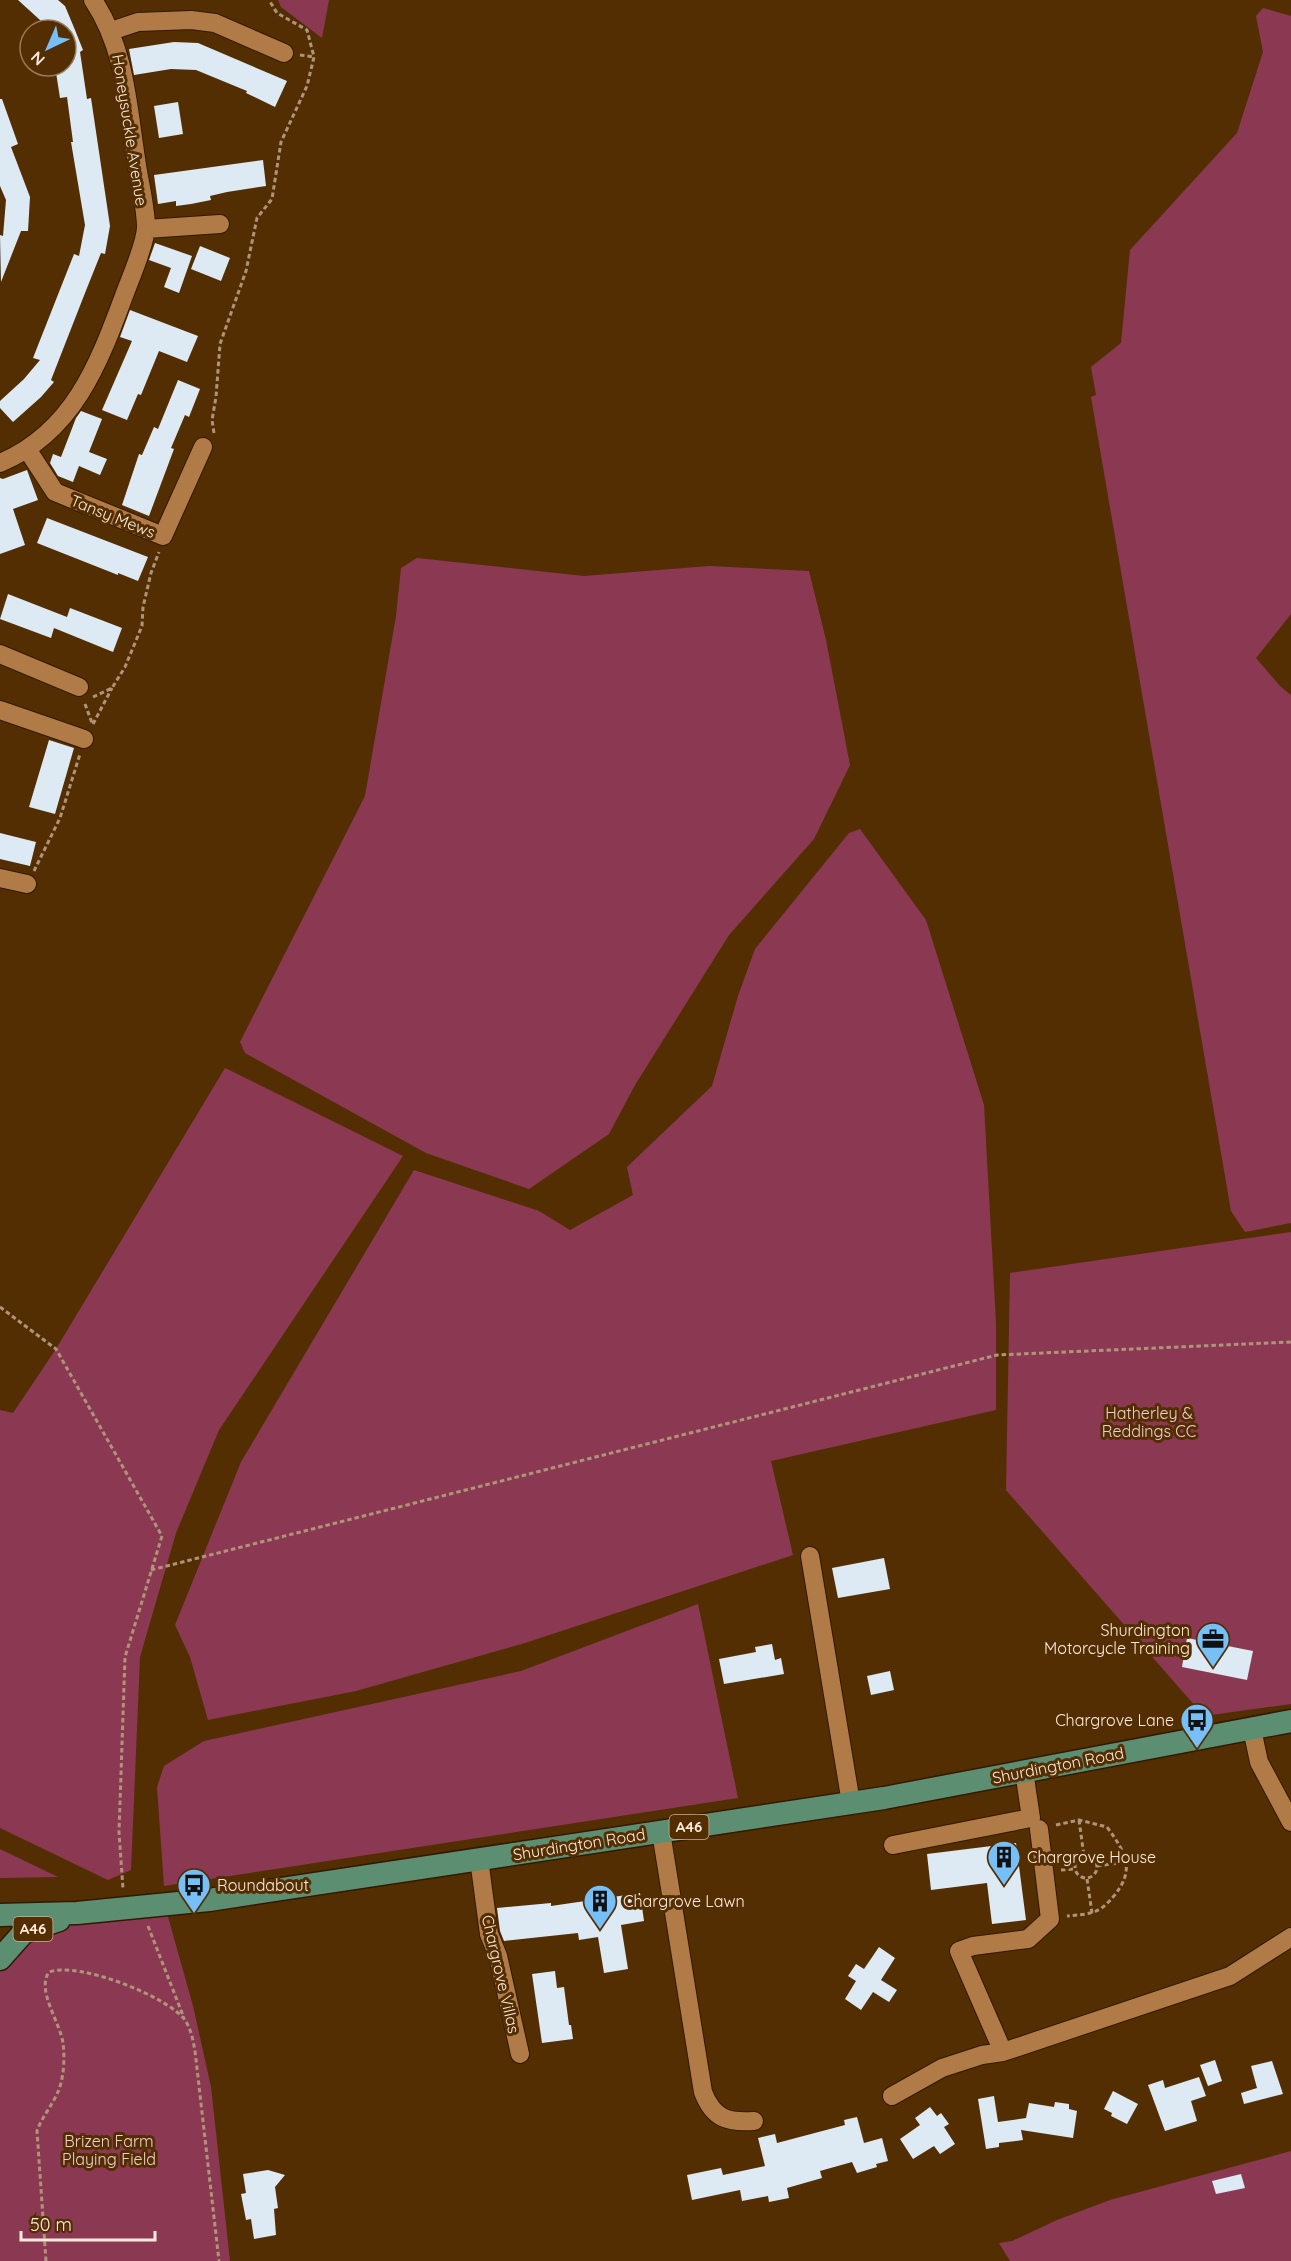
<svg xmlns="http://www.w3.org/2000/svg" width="1291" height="2261" font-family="Quicksand,sans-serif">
<rect width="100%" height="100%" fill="#542e03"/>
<path fill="#8b3953" d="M278 0H329L322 38 281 7Z
M1263 8 1291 16V614L1256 658 1280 686 1291 695V1223L1245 1232 1231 1211 1091 397 1096 395 1091 367 1121 343 1130 250 1237 133 1263 52 1256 16Z
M417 558 584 576 709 566 809 571 826 640 850 765 814 839 729 935 635 1085 609 1134 529 1189 426 1153 245 1053 240 1042 365 796 396 616 401 568Z
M860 829 926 920 984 1105 996 1323V1410L771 1461 793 1555 525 1643 356 1691 208 1720 190 1657 175 1625 241 1462 414 1170 539 1211 570 1230 633 1195 627 1167 712 1086 738 996 755 949 849 833Z
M225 1068 403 1156 219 1430 176 1533 140 1657 131 1870 108 1880 0 1828V1410L13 1413 56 1349Z
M1291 1232V1704L1204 1716 1006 1490 1010 1273Z
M698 1604 738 1798 164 1886 157 1787 164 1766 204 1741 521 1671Z
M0 1848V1849L58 1877 0 1878Z
M165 1906 193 2006 211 2087 230 2261H0V1959L24 1932Z
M1291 2151V2261H1010L999 2243 1012 2241 1057 2220 1110 2200Z"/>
<path fill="#ddeaf4" d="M18 0H58L65 6 75 30 83 50 80 52 87 99 91 98 110 226 105 254 101 253 85 293 51 380 54 382 41 397 13 422 0 408V401L24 379 40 360 33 358 74 254 79 256 85 225 71 142H73L67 97 60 98 55 66H66V30H51Z
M174 42 198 43 287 81 275 107 246 93 247 91 196 70 171 69 134 75 129 49Z
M0 99H2L18 144 11 147 30 197 28 231H21L1 282 0 235 3 236 6 200 0 186Z
M178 102 183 134 159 138 154 106Z
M263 160 266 186 227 192 210 196 211 200 191 204 176 206V201L158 204 154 175Z
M155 243 192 256 179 293 164 287 171 268 149 260Z
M200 246 230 258 221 281 191 269Z
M130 310 198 336 187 362 159 351 141 395 138 394 127 420 102 410 132 341 120 337Z
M178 380 200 389 189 417 185 415 171 448 174 449 149 516 122 505 139 454 142 455 154 427 158 429Z
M81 411 102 419 89 452 107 459 100 475 79 466 73 482 58 476 50 463 53 454 61 457 76 418Z
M27 470 38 500 13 509 25 545 0 554V478L3 479Z
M47 518 148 557 138 581 118 573V575L37 543Z
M8 594 67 617 70 608 122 628 113 652 54 628 51 638 0 619Z
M49 740 74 748 55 814 29 807Z
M0 833 36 842 30 866 0 859Z
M884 1558 890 1589 838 1598 832 1568Z
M1187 1638 1253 1651 1247 1680 1182 1667Z
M772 1644 775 1660 781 1658 784 1674 724 1684 719 1659 756 1652 755 1647Z
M890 1671 894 1690 871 1695 867 1676Z
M1016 1843 1026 1920 992 1924 987 1883 931 1890 927 1854Z
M640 1893 644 1921 621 1925 628 1969 604 1973 598 1937 579 1940 578 1933 504 1941 500 1931 497 1908 551 1903V1906Z
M879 1947 895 1958 881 1980 897 1990 889 2002 873 1992 861 2010 845 1999 856 1981 848 1976 856 1964 864 1969Z
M555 1971 557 1988 564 1987 569 2025H571L573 2039 542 2043 532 1974Z
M1215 2060 1222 2081 1208 2086 1200 2065Z
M1272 2061 1283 2094 1244 2104 1241 2093 1257 2088 1251 2066Z
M1199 2077 1206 2096 1191 2101 1197 2121 1165 2131 1148 2085 1163 2080 1165 2088Z
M1113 2091 1138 2104 1127 2124 1111 2116 1112 2113 1104 2109Z
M994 2096 998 2122 1026 2118 1029 2103 1054 2107 1055 2102 1069 2104V2109L1077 2111 1073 2138 1021 2130 1023 2140 999 2143V2147L986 2149 978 2099Z
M930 2107 937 2116 941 2113 949 2124 944 2127 955 2144 940 2154 934 2146 913 2159 900 2139 920 2125 915 2118Z
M857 2117 864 2143 882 2138 888 2161 876 2164 877 2167 857 2173 852 2162 820 2171 822 2178 787 2188 789 2198 769 2202 768 2196 742 2201 740 2190 692 2200 687 2175 721 2168 723 2175 765 2166 758 2138 775 2134 777 2143 845 2125 844 2120Z
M268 2170 285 2175 275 2187 278 2208 274 2209 276 2235 254 2239 251 2219 246 2220 241 2194 246 2193 243 2174Z
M1241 2174 1245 2188 1216 2194 1212 2181Z"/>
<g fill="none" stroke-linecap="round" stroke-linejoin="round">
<defs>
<path id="minor" d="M111 31 138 22 191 20 215 23 284 53
M146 229 220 224
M27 449 55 492 163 536 203 447
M0 463C74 432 99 363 125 293 131 277 145 245 146 228 146 208 140 185 137 165 128 109 126 49 93 0
M0 654 79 687
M0 710 84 739
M0 878 27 884
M810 1556 851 1803
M1252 1729 1259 1762 1291 1822
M661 1832 703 2092C713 2118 727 2123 754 2121
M893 1845 1031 1818 1024 1771
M479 1859 489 1934 498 1956 520 2054
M1003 2052 959 1951 973 1946 1028 1939 1050 1919 1039 1829
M892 2096 942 2068 982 2055 1003 2052 1230 1976 1291 1937"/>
<path id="major" d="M0 1915 77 1913 209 1900 884 1798 1291 1721
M0 1959 24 1932 59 1920"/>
</defs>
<use href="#minor" stroke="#331900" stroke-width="20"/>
<use href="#major" stroke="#331900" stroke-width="25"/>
<path stroke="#b09479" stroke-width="3" stroke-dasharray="4.5 3" stroke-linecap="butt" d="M300 55 314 57
M214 433 212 420 216 397 220 344 246 271 257 218 272 199 281 142 307 86 314 57 307 30 277 13 269 0
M93 697 112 688 125 667 142 626 143 607 151 573 159 552
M85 704 92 723
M93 724 112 688
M34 871 60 818 80 754
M0 1307 56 1349 162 1536 125 1657 119 1832 123 1889
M151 1570 997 1355 1291 1342
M1079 1820 1084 1856
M1056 1825 1079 1820 1107 1827C1126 1853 1136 1870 1113 1897 1107 1904 1100 1911 1090 1913 1083 1915 1075 1915 1067 1916
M1075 1867a11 11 0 1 1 22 0a11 11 0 1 1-22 0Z
M1097 1866 1126 1862
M1061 1870 1074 1869
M1087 1879 1092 1913
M148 1926 184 2018
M46 2261 37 2131C42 2117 51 2107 57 2094 64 2080 65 2058 63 2043 60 2022 36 1990 49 1972 78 1961 167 1996 185 2020 191 2029 193 2040 195 2051L219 2261"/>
<use href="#minor" stroke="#b17b48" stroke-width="18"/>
<use href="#major" stroke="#5c8f72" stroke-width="22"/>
</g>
<defs>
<symbol id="office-pin" viewBox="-11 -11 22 30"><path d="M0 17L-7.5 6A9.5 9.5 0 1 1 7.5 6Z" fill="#77c0f7" stroke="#542e03"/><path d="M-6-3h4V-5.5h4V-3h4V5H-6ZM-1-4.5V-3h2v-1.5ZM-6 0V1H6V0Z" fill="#111"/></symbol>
<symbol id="bus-pin" viewBox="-11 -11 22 30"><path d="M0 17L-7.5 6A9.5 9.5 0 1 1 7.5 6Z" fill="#77c0f7" stroke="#542e03"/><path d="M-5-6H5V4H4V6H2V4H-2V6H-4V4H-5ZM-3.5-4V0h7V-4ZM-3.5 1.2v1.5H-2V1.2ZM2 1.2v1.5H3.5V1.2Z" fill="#111"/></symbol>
<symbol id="building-pin" viewBox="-11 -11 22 30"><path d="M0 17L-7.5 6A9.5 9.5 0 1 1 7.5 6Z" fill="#77c0f7" stroke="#542e03"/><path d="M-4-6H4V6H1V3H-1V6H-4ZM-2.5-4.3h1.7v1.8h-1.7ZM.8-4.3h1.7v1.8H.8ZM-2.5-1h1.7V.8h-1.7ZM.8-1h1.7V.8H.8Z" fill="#111"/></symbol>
</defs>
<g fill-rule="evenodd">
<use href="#office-pin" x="1194" y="1620" width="38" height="52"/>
<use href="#bus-pin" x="1178" y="1701" width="38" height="52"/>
<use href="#building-pin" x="985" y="1838" width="38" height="52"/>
<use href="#bus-pin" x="175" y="1866" width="38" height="52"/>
<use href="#building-pin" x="581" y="1882" width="38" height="52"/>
</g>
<g text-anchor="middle" stroke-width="6" stroke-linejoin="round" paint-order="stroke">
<g fill="#542e03" stroke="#cbb29b" stroke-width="1.5">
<rect x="669.5" y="1815" width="39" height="24" rx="4.5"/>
<rect x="13.5" y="1917" width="39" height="24" rx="4.5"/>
</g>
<g font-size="15" font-weight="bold" fill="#feebdc">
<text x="689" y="1832">A46</text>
<text x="33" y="1934">A46</text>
</g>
<g font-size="16" fill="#feebdc" stroke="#542e03">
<text transform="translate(130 130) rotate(81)" y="6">Honeysuckle Avenue</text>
<text transform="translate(113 516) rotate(22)" y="6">Tansy Mews</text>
<text transform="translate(1058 1765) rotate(-11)" y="6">Shurdington Road</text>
<text transform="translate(579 1844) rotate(-9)" y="6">Shurdington Road</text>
<text transform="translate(501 1974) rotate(77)" y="6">Chargrove Villas</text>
</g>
<g font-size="16" fill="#edcdd4" stroke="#542e03">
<text x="1149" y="1419">Hatherley &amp;<tspan x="1149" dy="18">Reddings CC</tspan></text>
<text x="109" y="2147">Brizen Farm<tspan x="109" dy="18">Playing Field</tspan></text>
</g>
<g font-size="16" fill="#feebdc" stroke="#542e03" text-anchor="start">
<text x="1190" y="1636" text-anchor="end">Shurdington<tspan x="1190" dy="18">Motorcycle Training</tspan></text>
<text x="1174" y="1726" text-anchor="end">Chargrove Lane</text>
<text x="1027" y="1863">Chargrove House</text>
<text x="217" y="1891">Roundabout</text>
<text x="623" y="1907">Chargrove Lawn</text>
</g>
</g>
<g transform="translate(48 48) rotate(224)"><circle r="28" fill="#542e03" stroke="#987a5a" stroke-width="1.5"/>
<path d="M0-4.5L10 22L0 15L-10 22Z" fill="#77c0f7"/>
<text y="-9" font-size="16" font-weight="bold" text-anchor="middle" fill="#feebdc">N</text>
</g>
<path d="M21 2231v9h134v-9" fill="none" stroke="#feebdc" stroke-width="3"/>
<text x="30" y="2231" font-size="18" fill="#feebdc" stroke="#542e03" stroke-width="4.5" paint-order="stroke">50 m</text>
</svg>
